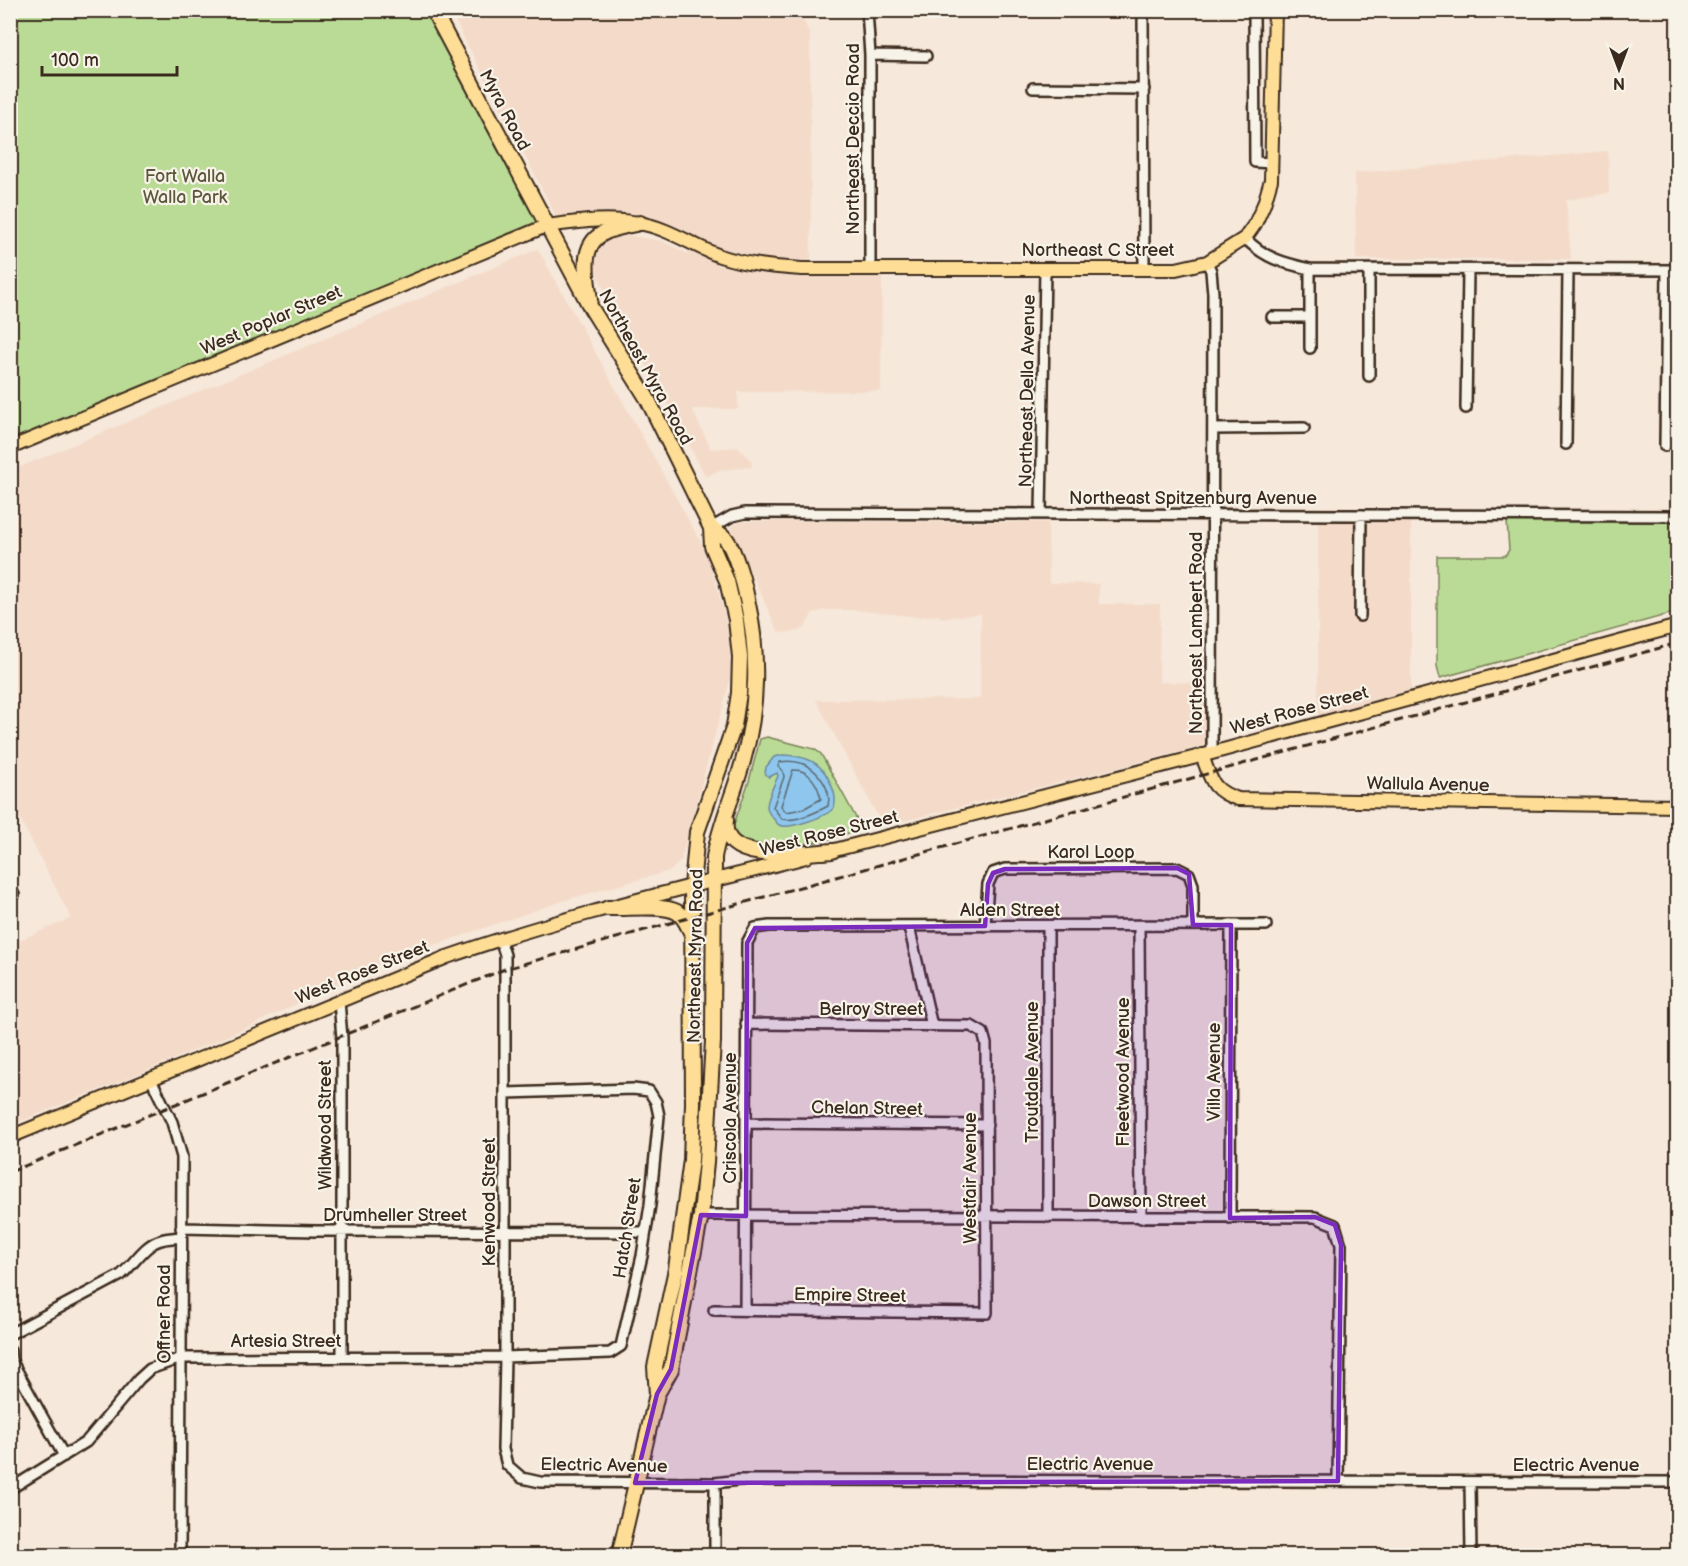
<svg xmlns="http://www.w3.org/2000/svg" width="1688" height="1566" font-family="'Balsamiq Sans',sans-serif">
<rect width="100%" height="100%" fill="#f6e8da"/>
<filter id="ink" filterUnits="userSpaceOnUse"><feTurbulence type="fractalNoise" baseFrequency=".0167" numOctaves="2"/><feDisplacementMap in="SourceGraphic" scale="12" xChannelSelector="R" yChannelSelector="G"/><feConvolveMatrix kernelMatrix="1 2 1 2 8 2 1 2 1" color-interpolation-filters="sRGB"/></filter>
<g filter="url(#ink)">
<path fill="#f4dbc9" d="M450 11H790L804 22 810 34 811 260 781 261 754 257 715 247 669 226 641 217 607 212 587 213 557 218Z
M1608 151 1609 193 1566 200 1571 259H1356L1355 173Z
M625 235 662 241 688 254V251L739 269 769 274 882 275 881 391 738 392V409H692L711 449 737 447 751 460 752 467 719 470 706 477 653 377 618 317 596 273 594 262 595 249 608 238Z
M538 249 708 555 729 630 731 676 681 860 670 871 562 901 441 943 395 956 253 1025 146 1071 11 1125V944L71 918 11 801V471Z
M1318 520H1411V693L1318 718Z
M751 521 1048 522 1049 583 1099 584V604H1160L1159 682 1209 683V699H1205V746L883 826 816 700 980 699 981 614 941 618 939 615 919 617 856 610H825L813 613 805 627 799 631 779 633 730 527 740 522Z"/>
<path fill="#badb95" stroke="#7a825a" stroke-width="1.5" d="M11 11H434L546 226 11 448Z
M1507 521H1677V612L1440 678 1437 666V556H1505L1509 550Z
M767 737 814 749 821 754 860 825 859 829C825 843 786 849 749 844L748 842 741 841 734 833 733 827 749 781 760 739Z"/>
<path fill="#8ec6ed" stroke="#6d889a" stroke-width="1.5" d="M783 755C801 756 817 759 827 776 831 784 838 797 834 807 830 816 788 830 779 825 778 825 774 819 773 818 769 814 767 811 767 806 768 796 774 785 778 776L777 773 769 777 765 774 766 767 774 757Z"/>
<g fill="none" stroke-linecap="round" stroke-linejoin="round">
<path stroke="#5c6871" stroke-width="1.5" d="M780 762C799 759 814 766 824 783 828 790 830 798 828 806 815 813 796 822 782 819L773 807 784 777 783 771 778 766Z
M793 770C810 769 818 785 821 799L803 809 786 812 781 806Z"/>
<defs>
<path id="minor" d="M867 10 870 55V268
M1143 10 1144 268
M1254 10 1255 162 1272 163
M870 55 926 56
M1033 88 1144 89
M1245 238C1264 258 1283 263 1310 269L1678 270
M1207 262 1211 271 1213 293 1212 753
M1310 269V348
M1369 270V376
M1272 317H1310
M1466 408 1468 270
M1213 429 1304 428
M1566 444 1568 270
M1665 446 1667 270
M1041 514 1045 268
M711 528 732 516 745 513 1678 516
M1360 616 1361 515
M10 889 14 895 10 897
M985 926 988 884 993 873 1005 869 1177 868 1189 874 1193 885V925
M1139 926 1141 1218
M909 927 932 1026
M500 939 505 955V1357L503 1449 507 1465 522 1478 540 1482 715 1483 739 1480 1678 1482
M339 1001 342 1038V1357
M151 1079 172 1122 182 1157 180 1556
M746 1123 987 1125
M701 1215 1315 1217 1335 1225 1341 1245 1338 1481
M1048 1217V926
M1230 1218 1231 925
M181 1228 316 1231 645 1232
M714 1310 987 1313 986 1044 983 1033 971 1026 746 1024
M745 1310 747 943 755 928 769 926 1266 925
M10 1334 121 1275C134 1264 145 1244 161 1240 167 1238 175 1238 181 1237
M10 1351 11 1360 64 1456
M1470 1482 1471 1556
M715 1483V1556
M10 1489 86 1442 139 1379 150 1369 181 1358 505 1357 610 1353 621 1346 642 1256 650 1205 659 1116 656 1102 649 1091 633 1089 506 1093"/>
<path id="major" d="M10 448 546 226C577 222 607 217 638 223 667 227 693 246 720 256 747 265 774 267 802 269H1176L1207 262 1245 238 1255 224 1264 204 1271 180 1275 10
M1202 755C1211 780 1212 791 1238 799L1678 806
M823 853 1212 753 1678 626
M10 1137 447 957C564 916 686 888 806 857"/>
<path id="highway" d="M433 10 591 308 647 398 711 528 712 546 727 581 736 620 740 657 739 693 734 726 697 832 692 886 693 1103 691 1160 676 1269 655 1367 657 1394
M590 300C587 276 578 242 608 231 618 227 630 225 640 223
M726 820C719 866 804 853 832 851
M608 908C626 909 662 904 677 912 685 917 687 925 691 932
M619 1556 657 1394 671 1369 701 1215 706 1162 713 1041 714 857C720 824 734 794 743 761 758 709 759 652 747 599 744 583 735 551 726 539 722 535 716 531 711 528"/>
</defs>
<use href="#minor" stroke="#3b2a1e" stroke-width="14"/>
<use href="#major" stroke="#3b2a1e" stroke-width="16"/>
<use href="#highway" stroke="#3b2a1e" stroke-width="18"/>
<use href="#minor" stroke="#f7f3e8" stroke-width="9"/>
<use href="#major" stroke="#fede96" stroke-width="12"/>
<use href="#highway" stroke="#fede96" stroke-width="14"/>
<path stroke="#3b2a1e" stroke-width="3" stroke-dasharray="9 4.5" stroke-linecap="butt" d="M10 1172 505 969 1678 643"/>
</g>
</g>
<path fill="#7b2cbf" fill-opacity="0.2" stroke="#7b2cbf" stroke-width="4.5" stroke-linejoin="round" d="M1177 868 1189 874 1193 925H1231L1230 1218 1315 1217 1335 1225 1341 1245 1338 1481 635 1483 657 1394 671 1369 701 1215 746 1216 747 943 755 928 985 926 988 884 993 873 1005 869Z"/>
<g text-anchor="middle" stroke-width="4.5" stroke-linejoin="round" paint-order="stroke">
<g font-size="18" fill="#3b2a1e" stroke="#f7f3e8">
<text transform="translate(505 110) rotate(62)" y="6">Myra Road</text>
<text transform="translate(853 139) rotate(-90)" y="6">Northeast Deccio Road</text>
<text x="1098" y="256">Northeast C Street</text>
<text transform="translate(271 320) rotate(-23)" y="6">West Poplar Street</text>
<text transform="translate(646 367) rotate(61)" y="6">Northeast Myra Road</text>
<text transform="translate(1027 391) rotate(-89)" y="6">Northeast Della Avenue</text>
<text x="1193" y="504">Northeast Spitzenburg Avenue</text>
<text transform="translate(1196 633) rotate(-90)" y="6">Northeast Lambert Road</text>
<text transform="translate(1299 710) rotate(-15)" y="6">West Rose Street</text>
<text transform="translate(1428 784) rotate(1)" y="6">Wallula Avenue</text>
<text transform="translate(829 833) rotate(-14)" y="6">West Rose Street</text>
<text x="1091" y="858">Karol Loop</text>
<text x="1010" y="916">Alden Street</text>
<text transform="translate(695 956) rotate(-89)" y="6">Northeast Myra Road</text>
<text transform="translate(362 972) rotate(-22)" y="6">West Rose Street</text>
<text x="871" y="1015">Belroy Street</text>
<text transform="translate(1032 1072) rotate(-90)" y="6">Troutdale Avenue</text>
<text transform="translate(1123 1072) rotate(-90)" y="6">Fleetwood Avenue</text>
<text transform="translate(1214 1072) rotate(-90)" y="6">Villa Avenue</text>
<text transform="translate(867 1108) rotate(1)" y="6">Chelan Street</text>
<text transform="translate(730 1118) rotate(-90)" y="6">Criscola Avenue</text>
<text transform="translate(325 1125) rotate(-90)" y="6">Wildwood Street</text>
<text transform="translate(970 1178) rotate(-90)" y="6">Westfair Avenue</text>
<text x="1147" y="1207">Dawson Street</text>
<text transform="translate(489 1202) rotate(-90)" y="6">Kenwood Street</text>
<text x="395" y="1221">Drumheller Street</text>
<text transform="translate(627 1228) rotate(-81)" y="6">Hatch Street</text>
<text transform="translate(850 1295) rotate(1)" y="6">Empire Street</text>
<text transform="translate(164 1314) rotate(-90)" y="6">Offner Road</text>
<text x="286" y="1347">Artesia Street</text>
<text x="1090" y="1470">Electric Avenue</text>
<text transform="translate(604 1465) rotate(1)" y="6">Electric Avenue</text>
<text x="1576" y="1471">Electric Avenue</text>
</g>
<g font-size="18" fill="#5b563c" stroke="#f7f3e8">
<text x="185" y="182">Fort Walla<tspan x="185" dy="21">Walla Park</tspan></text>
</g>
</g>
<rect width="1688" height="1566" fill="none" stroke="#f7f3e8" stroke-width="36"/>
<rect x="18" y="18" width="1652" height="1530" fill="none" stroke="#3b2a1e" stroke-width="2" filter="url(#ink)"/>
<g transform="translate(1619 69) rotate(180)" stroke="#f7f3e8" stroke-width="4.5" paint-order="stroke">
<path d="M0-4.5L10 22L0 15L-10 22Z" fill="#3b2a1e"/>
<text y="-9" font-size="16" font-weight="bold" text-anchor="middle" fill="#3b2a1e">N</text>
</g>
<path d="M42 66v9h135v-9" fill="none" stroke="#3b2a1e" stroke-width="3"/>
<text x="51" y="66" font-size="18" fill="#3b2a1e" stroke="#f7f3e8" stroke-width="4.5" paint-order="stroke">100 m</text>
</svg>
